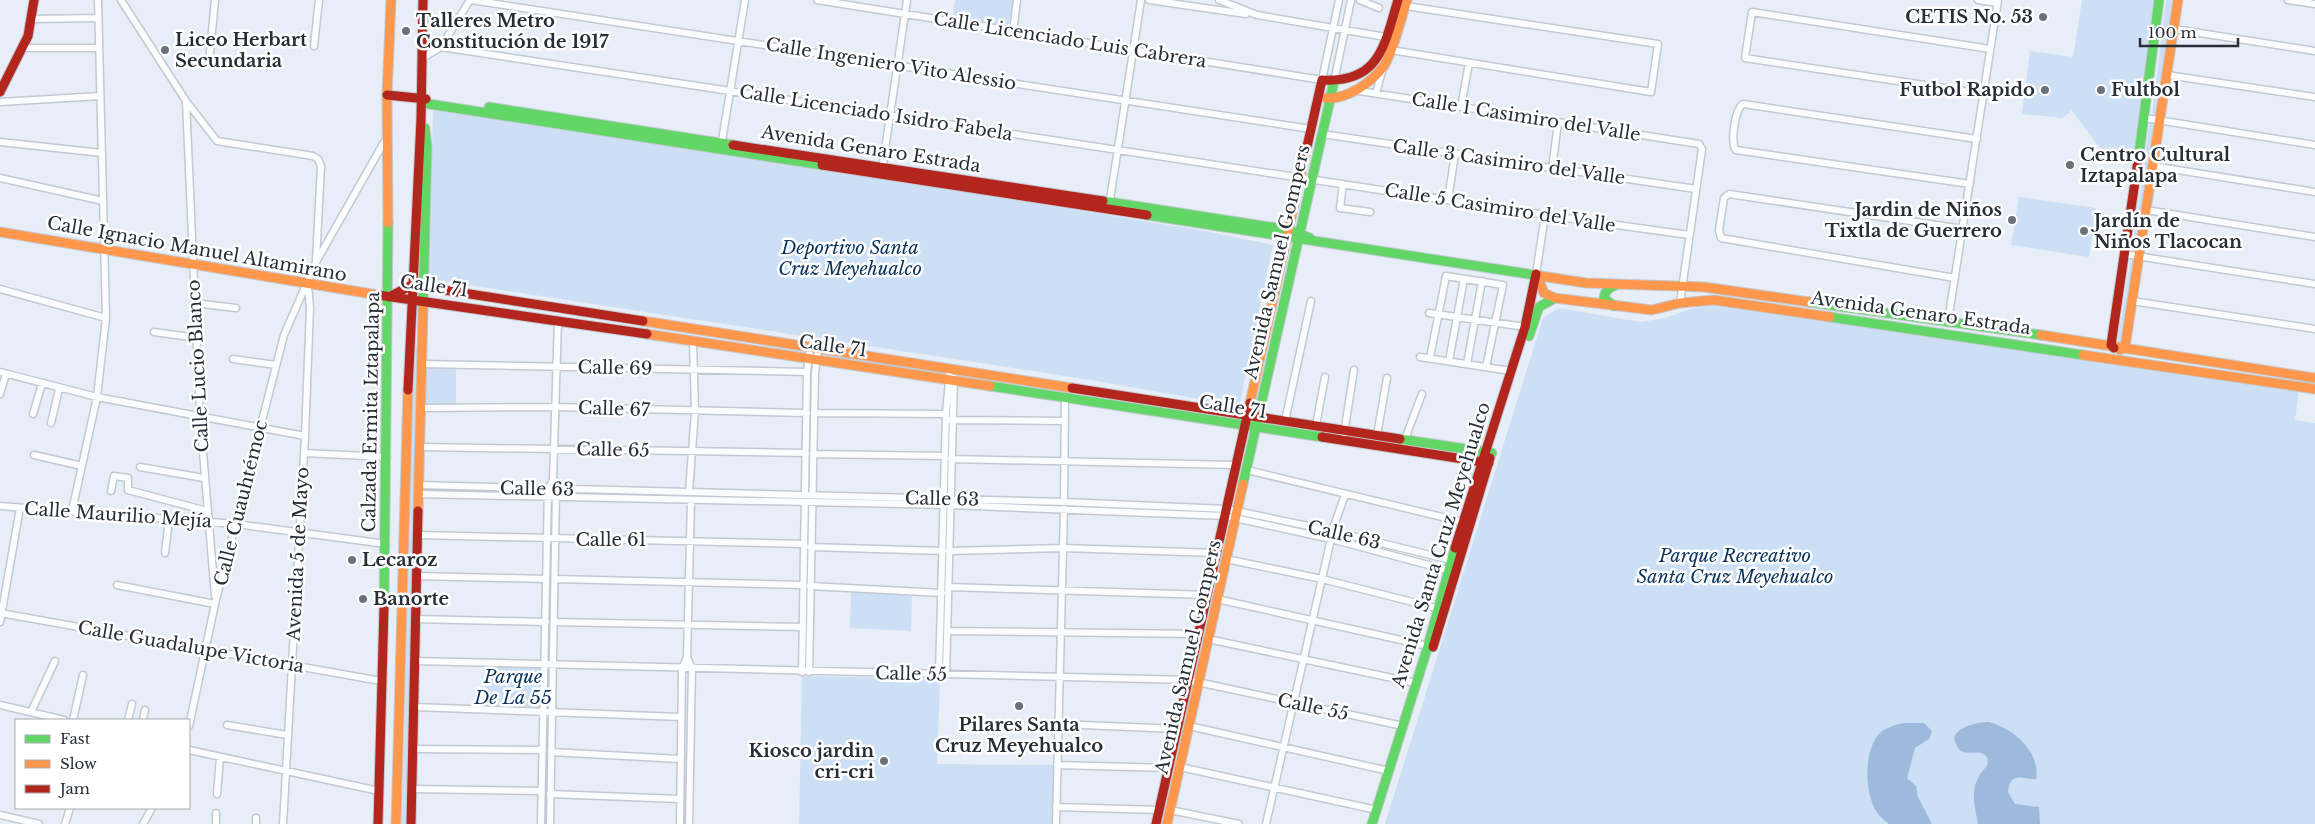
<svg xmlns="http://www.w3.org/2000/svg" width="2315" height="824" font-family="'Libre Baskerville',serif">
<rect width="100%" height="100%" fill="#e7eef7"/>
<path fill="#cddff5" d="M955 0H1017L1013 31 952 21Z
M2082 0H2154L2147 76 2133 164 2109 160 2070 108 2069 113 2062 118 2022 114 2030 51 2073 57Z
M2166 0H2178L2160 118 2152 116Z
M433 110 854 174 1205 231 1273 245 1240 403 1238 406 1091 380 429 279Z
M2150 121 2159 123 2138 253 2132 252Z
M2019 197 2096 208 2089 257 2011 245Z
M2131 257 2138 258 2125 344H2117Z
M1720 304 2299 391 2295 420 2315 423V824H1385L1543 318 1559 308 1640 322 1666 318 1693 308Z
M419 348 407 824H402L414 349Z
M425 366H456V406H423Z
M851 592 912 594 911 631 850 628Z
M486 666 543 668 542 709 483 708Z
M802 676 940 679 937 764 1055 765 1054 824H799Z"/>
<path fill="#9dbadc" d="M1989 722C2013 728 2041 752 2036 779 2024 780 2010 770 2008 792L2015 804 2039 807 2040 824H1978C1975 807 1970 792 1979 776 1983 769 1988 768 1988 759 1980 743 1960 765 1954 738 1958 726 1978 722 1989 722Z
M1904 723H1924L1932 731 1929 739 1915 748 1907 778 1916 786 1918 797 1932 824H1889C1881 818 1875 812 1872 802 1865 784 1865 749 1879 734 1886 727 1895 725 1904 723Z"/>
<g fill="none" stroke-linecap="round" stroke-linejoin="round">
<defs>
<path id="street" d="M121 0 186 101 217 141 313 156 318 159 321 166 316 260
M471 0 1311 129
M817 0 1322 80 1339 0
M1149 0 1246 14
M1219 0 1257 15 1386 37
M1360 0 1379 8
M1978 0 1997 3
M2288 0 2315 4
M32 19 98 18
M2174 29 2315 51
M1013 32 1017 0
M314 46 319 0
M441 47 1545 215 1689 235
M24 48H98
M1391 50 1651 92 1658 44 1406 6
M423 58 441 47 470 0
M209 62 215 0
M2167 75 2315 97
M1334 82 1351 0
M1353 90 1699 144 1702 149 1680 303
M1376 93 1383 68
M1984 94 1745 58 1752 12 1990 49
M186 101 200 416 215 596
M0 102 100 96
M1461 107 1469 63
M2145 118 2315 145
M1322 134 1696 189
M0 142 102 153
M721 147 745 0
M2153 166 2315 192
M1552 169 1558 123
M882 170 907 0
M0 178 103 201
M1343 184 1340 208 1370 212
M1970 184 1736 150C1730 144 1735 108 1743 104L1977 139
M1448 200 1455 154
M1109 206 1141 0
M2146 210 2315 237
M2124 254 2315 284
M1536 274 1545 215
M1955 278 1721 238 1719 230 1724 198 1729 194 1963 229
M0 289 106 318
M2132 301 2315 329
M194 303 236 308
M1429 313 1525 327
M1948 321 1998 0
M154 332 197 338
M1420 357 1511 371
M1430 358 1446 276 1503 285 1486 367
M233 359 276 365
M1449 361 1464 279
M423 364 807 372
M1467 364 1482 281
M0 372 97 397 305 436
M0 394 6 374
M421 408 556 407 807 413
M815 413 946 414
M33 414 42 384
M951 420 1064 421
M1285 421 1311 301
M51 423 59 389
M1316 425 1325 377
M1377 435 1387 378
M1405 439 1422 394
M1343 440 1354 370
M420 447 806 453
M304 453 387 457
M813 454 945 456
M34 455 82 466
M951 459 1236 465
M140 467 204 478
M1247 470 1463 522
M419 485 1064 502 1227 509 1332 531 1455 561
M111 491 114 476 128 478V490L207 511
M689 492 695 411 693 341
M419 494 950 505 1226 516 1331 539 1451 571
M1064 502 1065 398
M0 506 236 524 386 544
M72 511 97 397 106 318 98 0
M1332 531 1345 495
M418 535 804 544
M810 547 943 551
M949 551 1063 548 1217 553
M165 553 169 519
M1226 559 1322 579 1436 608
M417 576 546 579
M555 579 803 585
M117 585 215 604
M810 586 942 593
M949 587 1208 595
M1217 599 1428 646
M0 613 381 681
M416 619 546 622
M0 622 20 508
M554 622 803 627
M947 631 1199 634
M1208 639 1416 683
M415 661 1188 680 1403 726
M802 672 807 372 810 348
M809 672 815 373 818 349
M939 674 946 414 950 369
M946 674 954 378
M0 705 64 720
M414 707 681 717
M31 712 55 661
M73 720 83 675
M128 720 132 704
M143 720 145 710
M1058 724 1178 729
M227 725 287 735
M189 726 215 604 284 335 316 262 387 137
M1189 726 1389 771
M413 749 543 750
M189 750 379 791
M551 752 680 759
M1057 765 1169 768
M1180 767 1377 810
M412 789 542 791
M217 794 220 758
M550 794 680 799
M1056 807 1160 810
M1170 810 1239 824
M0 815 39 824
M65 824 70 808
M143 824 152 808
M216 824V813
M256 824V818
M283 824 305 436 310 308 308 286
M541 824 548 489 553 480 558 320
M550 824 556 493
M680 824 682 669 687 657
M689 824 692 669 687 657 691 500
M1056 824 1064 509
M1266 824 1331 539"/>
<path id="fast" d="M421 100 429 104 822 165
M489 107 733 145
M2139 154 2159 0
M1103 201 1290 230 1310 238
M1147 215 1541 276
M1809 302 2041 335
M1614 306 1604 298C1605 290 1609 288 1616 285
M423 309 427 147 425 128
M1830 317 2083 355
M1529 336 1539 307 1555 298
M990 386 1322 437
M1400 439 1492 453
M1243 484 1334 82
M384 607 388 223
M1372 824 1428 646 1455 548"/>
<path id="slow" d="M1326 98C1346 100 1371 83 1383 67 1392 56 1402 15 1407 0
M388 223 387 95 391 0
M0 232 378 295
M1536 274 1544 293 1555 298 1652 310 1680 303 1714 300 1830 317
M1541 276 1586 283 1704 287 1809 302
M643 321 1072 388
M647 334 990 386
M2041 335 2315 378
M2120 350 2125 347 2178 0
M2083 355 2315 389
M1250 403 1302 169
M418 511 423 309
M396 824 408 390
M1167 824 1243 484"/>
<path id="jam" d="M0 92 28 36 34 0
M387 95 426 99
M733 145 1103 201
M822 165 1147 215
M1302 169 1322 80C1380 83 1384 46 1398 0
M378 295 647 334
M389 297 412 285 643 321
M2114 348 2111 345 2139 154
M1072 388 1400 439
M408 390 421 119 423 0
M1322 437 1489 463
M1455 548 1525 327 1536 274
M1433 647 1490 458
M378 824 384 607
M411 824 418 511
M1156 824 1250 403"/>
</defs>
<use href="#street" stroke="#c3c9d1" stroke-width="9"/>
<use href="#fast" stroke="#c3c9d1" stroke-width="11"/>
<use href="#slow" stroke="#c3c9d1" stroke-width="11"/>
<use href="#jam" stroke="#c3c9d1" stroke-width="11"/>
<use href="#street" stroke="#fbfcfe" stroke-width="6"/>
<use href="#fast" stroke="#63d668" stroke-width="9"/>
<use href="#slow" stroke="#ff974d" stroke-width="9"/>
<use href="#jam" stroke="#b3261e" stroke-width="9"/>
</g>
<g fill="#6b717a" stroke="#fff" stroke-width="2">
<circle cx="2043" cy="17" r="5"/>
<circle cx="406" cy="31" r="5"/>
<circle cx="165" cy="50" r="5"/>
<circle cx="2045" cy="90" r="5"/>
<circle cx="2101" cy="90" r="5"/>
<circle cx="2070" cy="165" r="5"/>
<circle cx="2012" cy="220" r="5"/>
<circle cx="2084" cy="231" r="5"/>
<circle cx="352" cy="560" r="5"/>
<circle cx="363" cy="599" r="5"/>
<circle cx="1019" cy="706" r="5"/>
<circle cx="884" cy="761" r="5"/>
</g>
<g text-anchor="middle" stroke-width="5" stroke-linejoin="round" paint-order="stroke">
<g font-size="18" font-weight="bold" fill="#282e36" stroke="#fff" text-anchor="start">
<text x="2033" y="23" text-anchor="end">CETIS No. 53</text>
<text x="416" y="27">Talleres Metro<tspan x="416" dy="21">Constitución de 1917</tspan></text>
<text x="175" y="46">Liceo Herbart<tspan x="175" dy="21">Secundaria</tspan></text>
<text x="2035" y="96" text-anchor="end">Futbol Rapido</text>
<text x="2111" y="96">Fultbol</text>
<text x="2080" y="161">Centro Cultural<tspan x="2080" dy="21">Iztapalapa</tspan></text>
<text x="2002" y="216" text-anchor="end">Jardin de Niños<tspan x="2002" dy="21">Tixtla de Guerrero</tspan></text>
<text x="2094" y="227">Jardín de<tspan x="2094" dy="21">Niños Tlacocan</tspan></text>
<text x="362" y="566">Lecaroz</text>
<text x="373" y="605">Banorte</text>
<text x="1019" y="731" text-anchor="middle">Pilares Santa<tspan x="1019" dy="21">Cruz Meyehualco</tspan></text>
<text x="874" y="757" text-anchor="end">Kiosco jardin<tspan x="874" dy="21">cri-cri</tspan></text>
</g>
<g font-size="18" fill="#282e36" stroke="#fff">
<text transform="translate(1070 40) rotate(9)" y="6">Calle Licenciado Luis Cabrera</text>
<text transform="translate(891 64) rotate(9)" y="6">Calle Ingeniero Vito Alessio</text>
<text transform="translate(876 113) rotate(9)" y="6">Calle Licenciado Isidro Fabela</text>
<text transform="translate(1526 117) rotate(9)" y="6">Calle 1 Casimiro del Valle</text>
<text transform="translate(871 149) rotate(9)" y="6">Avenida Genaro Estrada</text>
<text transform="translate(1509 162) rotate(8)" y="6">Calle 3 Casimiro del Valle</text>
<text transform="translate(1500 208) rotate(9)" y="6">Calle 5 Casimiro del Valle</text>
<text transform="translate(197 249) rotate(10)" y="6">Calle Ignacio Manuel Altamirano</text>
<text transform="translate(1277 262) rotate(-77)" y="6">Avenida Samuel Gompers</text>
<text transform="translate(434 286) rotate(8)" y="6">Calle 71</text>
<text transform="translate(1921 313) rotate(8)" y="6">Avenida Genaro Estrada</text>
<text transform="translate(833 346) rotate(8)" y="6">Calle 71</text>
<text transform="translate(198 366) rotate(-93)" y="6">Calle Lucio Blanco</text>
<text transform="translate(615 368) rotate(1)" y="6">Calle 69</text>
<text transform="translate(1233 407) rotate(9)" y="6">Calle 71</text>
<text transform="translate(614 409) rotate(2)" y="6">Calle 67</text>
<text transform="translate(371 412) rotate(-89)" y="6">Calzada Ermita Iztapalapa</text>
<text transform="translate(613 450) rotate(1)" y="6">Calle 65</text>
<text transform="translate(537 489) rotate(1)" y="6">Calle 63</text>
<text transform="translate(942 499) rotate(1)" y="6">Calle 63</text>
<text transform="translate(241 503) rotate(-76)" y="6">Calle Cuauhtémoc</text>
<text transform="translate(118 515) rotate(4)" y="6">Calle Maurilio Mejía</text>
<text transform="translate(1344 535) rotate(13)" y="6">Calle 63</text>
<text x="611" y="546">Calle 61</text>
<text transform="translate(1441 545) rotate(-73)" y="6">Avenida Santa Cruz Meyehualco</text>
<text transform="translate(298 554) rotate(-87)" y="6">Avenida 5 de Mayo</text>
<text transform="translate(191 647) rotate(10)" y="6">Calle Guadalupe Victoria</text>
<text transform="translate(1188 657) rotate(-77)" y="6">Avenida Samuel Gompers</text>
<text transform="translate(911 674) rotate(1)" y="6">Calle 55</text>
<text transform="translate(1313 707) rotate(12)" y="6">Calle 55</text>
</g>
<g font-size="18" font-style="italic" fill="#08315b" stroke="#fff">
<text x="850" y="254">Deportivo Santa<tspan x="850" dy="21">Cruz Meyehualco</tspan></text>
<text x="1735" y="562">Parque Recreativo<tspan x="1735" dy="21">Santa Cruz Meyehualco</tspan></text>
<text x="513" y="683">Parque<tspan x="513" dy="21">De La 55</tspan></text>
</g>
</g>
<rect x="15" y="719" width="175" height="90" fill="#ffffff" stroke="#a9abaf"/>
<rect x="25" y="735" width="25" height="8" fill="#63d668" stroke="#a9abaf"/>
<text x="60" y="744" font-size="15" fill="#282e36">Fast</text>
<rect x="25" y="760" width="25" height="8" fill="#ff974d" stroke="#a9abaf"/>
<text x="60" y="769" font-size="15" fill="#282e36">Slow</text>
<rect x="25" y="785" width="25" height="8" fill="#b3261e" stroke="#a9abaf"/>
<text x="60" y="794" font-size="15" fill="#282e36">Jam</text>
<path d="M2140 38v8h98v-8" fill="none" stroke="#282e36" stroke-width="2.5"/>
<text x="2148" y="38" font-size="15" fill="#282e36" stroke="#ffffff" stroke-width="4" paint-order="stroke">100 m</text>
</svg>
